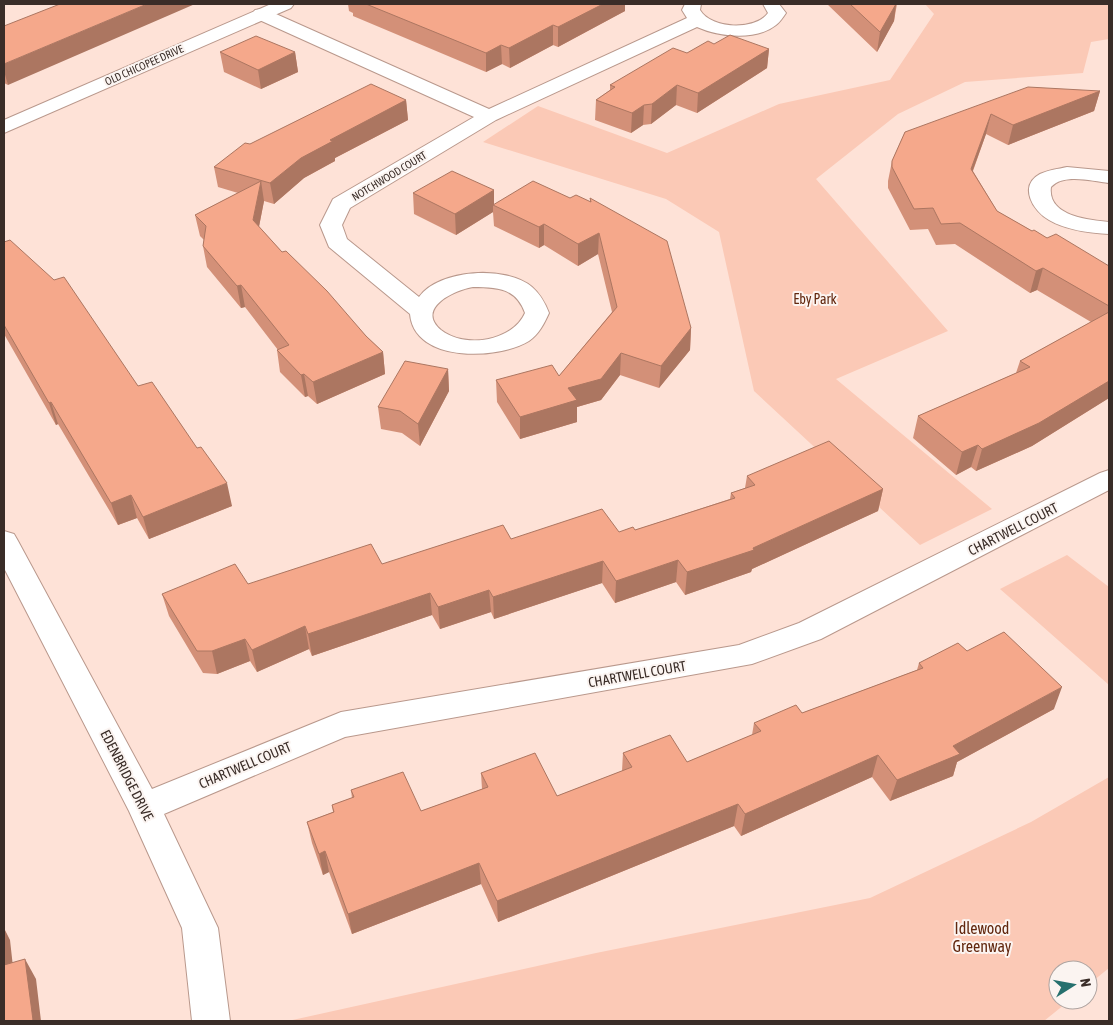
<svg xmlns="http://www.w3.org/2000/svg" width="1113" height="1025" font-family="'Asap Condensed',sans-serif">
<rect width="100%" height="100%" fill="#fee2d7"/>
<path fill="#fbc9b6" d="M925 4H1109V39L1091 42 1083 73 965 82 898 114 816 179 948 331 836 379 992 509 920 545 754 391 719 232 666 199 483 142 538 106 667 153 779 104 890 80 934 14Z
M1067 555 1109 587V685L1000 589Z
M1109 777V968L1088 985V970H1058V1000H1070L1044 1021H288L596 953 870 898 1031 822Z"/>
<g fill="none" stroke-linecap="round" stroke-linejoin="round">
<defs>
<path id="minor" d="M685 4H701L700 10C711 29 755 31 768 13L763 4H779L786 13C783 17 780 22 776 25 756 41 719 37 697 27L496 120 350 208 342 225 347 239 419 297C439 269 506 265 532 287 541 295 545 303 549 313 544 324 539 334 529 341 498 360 414 363 410 314L329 247 320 225 333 199 474 117 255 18 252 14 255 10 261 9 267 10 489 109 687 18 682 10ZM473 287C497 287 516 288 525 313 513 341 465 349 441 330 415 308 455 290 473 287Z
M1067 167 1109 171V183C1093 181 1063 173 1051 187 1047 216 1088 220 1109 222V234C1089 233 1066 230 1049 220 1033 211 1018 186 1040 174 1048 170 1058 169 1067 167Z
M1109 470V490L821 639 752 664 345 737 164 814 218 928 230 1021H192L182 928 129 811 4 568V531L14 534 18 541 152 789 341 712 739 645 799 623 1100 473Z"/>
<path id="tertiary" d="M271 4H294L291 8 4 133V120Z"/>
</defs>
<use href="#minor" stroke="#b9988c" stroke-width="2"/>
<use href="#tertiary" stroke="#b9988c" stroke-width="2"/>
<use href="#minor" fill="#fff" fill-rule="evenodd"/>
<use href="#tertiary" fill="#fff" fill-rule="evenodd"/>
</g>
<path fill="#d39078" d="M348 4H627L625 5V11L558 47 553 45 510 68 502 64 486 72 353 16V13L349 11Z
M827 4H897L894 21 877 52Z
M4 26 8 85 4 83Z
M714 44 769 49 767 68 697 113 676 105 651 124 643 125 631 133 595 120 596 100 610 90V85L687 53Z
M220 52H295L298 72 261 89 224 72Z
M1100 91 1094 111 1008 145 986 134 973 171 997 211 1032 231 1109 266V398L1032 446 976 471 971 467 956 475 913 438 918 416 1016 373 1020 361 1091 322 1037 290 1030 293 955 244 936 245 928 229 910 230 888 188V181L892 161 905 132Z
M406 100 408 120 335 158V161L304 178 274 204 264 201 259 227 282 252 366 336 383 352 385 374 317 404 308 396 305 397 280 372 277 350H278L245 307 241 308 207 267 203 246 204 240 200 236 195 215 238 193 218 187 214 167 250 144Z
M494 190V204L570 198 590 202V198L691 328 690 350 659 388 620 375 601 400 577 407V422L520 439 497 402 496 380 559 376 612 312 598 254 578 266 544 245 539 248 494 226 493 212 456 235 414 214 413 193Z
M4 242 138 386 232 506 149 539 137 518 118 525 58 424 56 425 4 334Z
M448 369 449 391 420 446 402 433 381 429 378 407Z
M747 476 883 489 878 511 752 569 751 572 685 595 676 582 615 603 602 583 494 619 491 612 440 629 432 615 312 656 309 649 257 672 250 661 217 674 203 673 169 616 162 594 248 584 382 564 511 539 619 532 635 530 730 499 731 493 745 488Z
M967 651 1054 709 957 762 953 776 890 801 872 777 741 836 734 826 498 922 481 884 352 934 329 872 323 875 312 843 307 822 333 812 332 805 352 798 351 790 421 811 482 789 481 773 557 796 622 771 623 753 687 762 752 735 754 723 802 713 917 670 919 663Z"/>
<path fill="#ac7661" d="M147 4H195L8 85 4 71V64Z
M603 4H627L625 5V11L558 47V27Z
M896 4 894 21 877 52 880 32Z
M553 25V45L510 68 509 48Z
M501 45 502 64 486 72V53Z
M769 49 767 68 697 113 698 93Z
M295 52 298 72 261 89 258 70Z
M677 85 676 105 651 124 652 104Z
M1100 91 1094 111 1008 145 1013 125Z
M406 100 408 120 335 158V161L304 178 274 204 270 183 301 158 330 140Z
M644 105 643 125 631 133 632 113Z
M991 114 986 134 966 189 971 169Z
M261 181 264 201 256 241 253 220Z
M494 190V205H493V212L456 235 455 214Z
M544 224V245L539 248V227Z
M599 233 598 254 578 266V244Z
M1043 268 1037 290 1030 293 1036 271Z
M241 285 245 307 241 308 237 286Z
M691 328 690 350 659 388 661 366Z
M383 352 385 374 317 404 313 382Z
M621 353 620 375 601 400 577 407V422L520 439V417L568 388Z
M448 369 449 391 420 446 418 424Z
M304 374 308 396 305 397 301 375Z
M1109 381V398L1032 446 976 471 982 449Z
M51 402 58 424 56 425 49 403Z
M978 445 971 467 956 475 962 452Z
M227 483 232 506 149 539 143 517Z
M883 489 878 511 752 569 751 572 685 595 687 572 753 548Z
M131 495 137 518 118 525 111 503Z
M678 560 676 582 615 603 616 581Z
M603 561 602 583 494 619 493 597Z
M489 590 491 612 440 629 438 607Z
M430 593 432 615 312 656 308 634Z
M305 626 309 649 257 672 252 650Z
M245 639 250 661 217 674 212 651Z
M1062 687 1054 709 957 762 953 776 890 801 897 780 953 746Z
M878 755 872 777 741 836 745 814Z
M738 804 734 826 498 922 497 901Z
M325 851 329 872 323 875 319 854Z
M479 863 481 884 352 934 348 914Z
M4 928 10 940 15 985 4 965Z
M25 959 36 979 41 1021H30Z"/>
<path fill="#f5a88b" stroke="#ac7661" d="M60 4H147L4 64V26Z
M366 4H603L558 27 553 25 509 48 501 45 486 53Z
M850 4H896L880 32Z
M730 35 769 49 698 93 677 85 652 104 644 105 632 113 596 100 615 87 610 85 673 48 687 53 708 41 714 44Z
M256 36 295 52 258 70 220 52Z
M371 84 406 100 330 140 333 141 301 158 270 183 214 167 245 143 250 144Z
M1028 87 1100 91 1013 125 991 114 971 169 997 211 1032 231 1034 230 1047 238 1056 234 1109 266V306L1043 268 1036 271 960 223 941 224 933 208 914 209 892 167V161L905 132Z
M452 171 494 190 455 214 413 193Z
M261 181 253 220 282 252 286 251 327 291 366 336 383 352 313 382 304 374 301 375 277 350 289 345 241 285 237 286 203 246 206 226 195 215Z
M533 181 570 198 576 195 591 202 590 198 667 241 691 328 661 366 621 353 601 379 568 388 577 400 520 417 496 380 552 365 559 376 617 307 599 233 578 244 544 224 539 227 493 205Z
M10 240 54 280 64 277 138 386 152 382 197 448 201 447 227 483 143 517 131 495 111 503 51 402 49 403 4 325V242Z
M1109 312V381L1039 423 982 449 978 445 962 452 918 416 1030 367 1020 361Z
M405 361 448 369 418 424 400 411 378 407Z
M829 441 883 489 753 548 754 550 687 572 678 560 616 581 603 561 493 597 489 590 438 607 430 593 308 634 305 626 252 650 245 639 212 651H197L162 594 235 564 248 584 371 544 382 564 503 525 511 539 602 509 619 532 633 527 635 530 735 498 731 493 755 485 747 476Z
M1004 632 1062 687 953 746 960 754 897 780 878 755 745 814 738 804 497 901 479 863 348 914 325 851 319 854 307 822 334 812 332 805 354 797 351 790 403 772 421 811 488 787 481 773 535 753 557 796 632 767 623 753 670 735 687 762 761 731 754 723 796 705 802 713 923 668 919 663 958 643 967 651Z
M25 959 33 1020 30 1021H4V960V965Z"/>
<g text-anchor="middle" stroke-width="4" stroke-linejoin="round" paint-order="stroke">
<g font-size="11" fill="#3a2d28" stroke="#fbf4f1">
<text transform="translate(144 65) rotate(-24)" y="4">OLD CHICOPEE DRIVE</text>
<text transform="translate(389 176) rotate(-31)" y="4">NOTCHWOOD COURT</text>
</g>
<g font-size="14" fill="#62270e" stroke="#fbf4f1">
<text x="815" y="304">Eby Park</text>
</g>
<g font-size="14" fill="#3a2d28" stroke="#fbf4f1">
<text transform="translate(1013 529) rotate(-27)" y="5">CHARTWELL COURT</text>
<text transform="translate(637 674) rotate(-10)" y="5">CHARTWELL COURT</text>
<text transform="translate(245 765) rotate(-23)" y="5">CHARTWELL COURT</text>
<text transform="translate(127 775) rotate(63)" y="5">EDENBRIDGE DRIVE</text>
</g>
<g font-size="16" fill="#62270e" stroke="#fbf4f1">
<text x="982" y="934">Idlewood<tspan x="982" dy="18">Greenway</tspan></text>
</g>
</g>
<rect width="1113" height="1025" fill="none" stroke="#3a2d28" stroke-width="10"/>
<g transform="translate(1073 985) rotate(79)"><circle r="24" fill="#fbf4f1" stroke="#aea4a1"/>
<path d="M0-4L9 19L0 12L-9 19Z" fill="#26706e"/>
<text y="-8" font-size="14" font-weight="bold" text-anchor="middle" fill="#3a2d28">N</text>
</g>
</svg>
